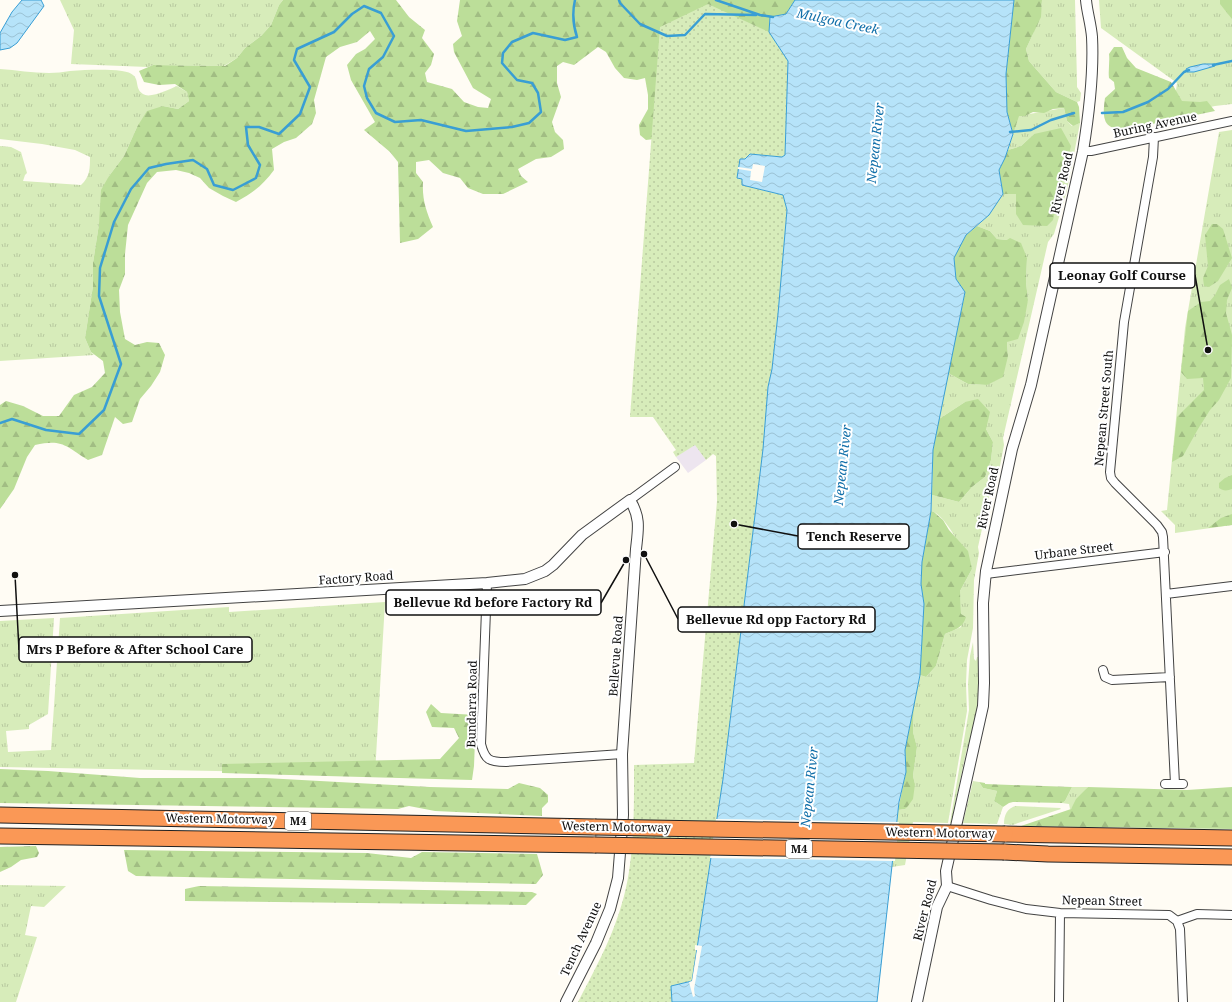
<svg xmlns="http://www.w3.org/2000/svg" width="1232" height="1002" font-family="'Noto Serif',serif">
<defs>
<pattern id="grass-tufts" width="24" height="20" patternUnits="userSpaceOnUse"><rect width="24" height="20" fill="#d7ecba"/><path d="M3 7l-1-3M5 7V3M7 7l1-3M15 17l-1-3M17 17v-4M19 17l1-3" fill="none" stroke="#b8c99f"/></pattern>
<pattern id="forest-firs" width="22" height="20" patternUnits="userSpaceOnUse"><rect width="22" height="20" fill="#bcde99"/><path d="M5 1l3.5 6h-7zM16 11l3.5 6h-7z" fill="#a1bd83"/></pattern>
<pattern id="park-dots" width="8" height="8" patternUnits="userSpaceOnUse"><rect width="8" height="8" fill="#d7ecba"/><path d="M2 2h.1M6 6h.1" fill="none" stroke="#b8c99f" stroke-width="1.8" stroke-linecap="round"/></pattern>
<pattern id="water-waves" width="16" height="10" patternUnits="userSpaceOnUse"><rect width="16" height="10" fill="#b6e3f9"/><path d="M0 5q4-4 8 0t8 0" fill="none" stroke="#9bc2d4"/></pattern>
</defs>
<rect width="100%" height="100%" fill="#fffcf4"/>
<path fill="#ede5ef" d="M695 444 706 460 688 473 676 457Z"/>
<path fill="url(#grass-tufts)" d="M60 0H283L279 5 271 25 261 36 245 48 237 58 224 66 153 65 148 67 71 64 74 30Z
M1042 0H1075L1077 82V87L1081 93 1080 101 1077 102 1056 92 1029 61 1026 49 1033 34 1042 5Z
M1099 0H1232V104L1215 106 1173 115 1177 83 1101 28Z
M0 69C16 70 33 73 49 73 56 73 63 72 70 71 87 70 105 69 122 71 144 74 132 87 143 94 150 99 170 89 177 86L187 92 189 101 178 109 163 106 137 127 124 156 109 176 99 224 93 263V286L85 338 91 352 94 355 0 361V146L11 147 21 152 27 173 25 175 23 181 81 185C90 177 90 168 90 157L75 150 42 144 0 139Z
M1064 108 1067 121 1072 126 1080 123 1067 190 1054 234 1048 242 1003 438 1004 445 998 476 991 488 978 547 979 553 974 580 973 628 967 660 966 684 967 711 948 823 913 822 905 865 892 867 898 810 905 809 915 784 913 776 917 747 913 732 914 704 920 675 926 677 936 666 945 634 961 627 960 591 972 569C965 555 946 514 931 511L932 495 959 502 972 487 985 477 991 460 993 442 986 429 965 402 939 419 948 373 968 384 987 385 1008 356 1007 342 1028 300 1026 282 1027 258 1007 240 997 239 990 231 977 226 989 215 1003 194H1017L1016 214 1034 134 1021 146 1008 150 1018 116Z
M1232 130V525L1175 533V525L1161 511 1167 510 1185 328 1219 132Z
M385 602 375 774 0 767V621L54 618 48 714 29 725V729L6 731 8 752 51 750 60 618 229 607V612Z
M973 642 974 659 976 661 977 657H978C982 686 976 717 971 746L967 748 954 809 960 790 951 823H950L969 710 968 684 970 656Z
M973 781 979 782 983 788 997 791 994 801 1003 807 997 824 963 823Z
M1072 787H1088L1071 809H1070L1069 804 1062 803 1065 801Z
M1016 806 1060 808 1061 809 1018 823 1013 825 1004 824C1004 815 1007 808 1016 806Z
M0 885 66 886 44 907 31 906 25 935 37 937 16 1002H0Z"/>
<path fill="url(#forest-firs)" d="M283 0H396L409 17 425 30 422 38 434 54 431 65 425 73 427 82 452 89 464 102 478 107 488 108 491 99 473 88 454 52 453 44 462 36 457 21 460 0H795L786 14 770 17 769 32 662 138 646 140 640 135 639 125 648 109V95L645 78 637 80 624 78 615 68 606 52 598 47 574 65 563 62 557 66V83L561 97 552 122 555 132 563 140 564 149 551 157 536 159 518 169 521 176 528 182 503 194H483L468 188 460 178 443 173 429 160 416 162V173L423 182C422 199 426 211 433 227L418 239 400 243 398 162 390 152 364 130 375 122 351 80 347 65 356 54 365 49 375 39 370 31 357 42 340 47 326 57 314 100 316 113 312 124 296 138 284 142 272 149 274 170C263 185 253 193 236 202L223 196 209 188 200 178 189 173 176 170 157 172 147 183 128 225 125 254V274L119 290 120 312 125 339 135 345 147 342 159 343 165 355 160 372 151 386 140 399 132 422 123 424 115 417 102 455 88 460C65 446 63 439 35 445L27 457 14 489 0 509V405L6 401 23 406 43 416H59L74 395 92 387 105 373 103 361 91 352 85 338 93 286V263L99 224 101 190 109 176 124 156 137 127 147 111 163 106 178 109 189 101 187 92 175 84 159 85 144 82 139 71 153 65 225 66 237 58 245 48 261 36 271 25 279 5Z
M1014 0H1042L1041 17 1026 49 1029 61 1056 92 1077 102 1079 107 1080 123 1073 126 1067 121 1064 108 1053 109 1044 113 1033 112 1025 116H1019L1013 134 1007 112 1006 74Z
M1220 0H1232V19L1220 4Z
M1114 47H1122L1127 58 1136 68 1171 82 1182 101 1200 102 1207 101 1215 111 1128 129C1103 131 1102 119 1105 98L1115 89 1114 82 1109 78C1108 70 1110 62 1109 54Z
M1061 128 1071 146 1053 220 1047 226 1023 225 1016 214V194H1003L999 170 1008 150 1021 146 1034 134Z
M1212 224H1217L1223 229 1232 258 1218 281 1209 287 1204 286 1203 278 1208 266 1205 235Z
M977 226 990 231 997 239 1007 240 1010 238 1021 243 1027 258 1026 282 1028 300 1024 322 1018 339 1007 342 1008 356 1003 377 987 385 968 384 948 373 965 293 956 279 954 258 966 235Z
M1229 279 1232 288 1227 300 1226 313 1232 335 1231 378 1219 400 1210 410 1198 429 1183 456 1172 462 1177 417 1204 390 1203 378 1187 379 1181 372 1188 311 1201 302 1210 301 1215 295 1220 285Z
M978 399 990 412 986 429 993 442 991 460 985 477 972 487 959 502 932 495 933 450 939 419 965 402Z
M1232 475V489C1227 491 1223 491 1219 488V483L1225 478Z
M931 511 934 512 943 520 949 530 968 551 972 569 960 591 961 614 966 617C963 628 954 630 945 634L936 666 926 677 920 675 924 604 921 584 922 562Z
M1232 514V525L1208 528 1221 518Z
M431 704 441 713 476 715 474 766 472 780 222 773V764L440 759 459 738 454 728 432 727 426 712Z
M914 704 913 732 917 747 913 776 915 784 913 799 908 806 905 809 898 810 906 772 905 750Z
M0 769 48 771 140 778H265L430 787 508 789 519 783 540 788 548 795V802L542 808V816L435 811 409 806 398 809 0 803Z
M979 782 985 783V784L1072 787 1065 801 1062 803 1013 802 1009 803 1003 807 994 801 997 791 983 788Z
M1088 787 1187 790 1232 787V829L1021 826 1071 809 1076 799Z
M36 846 39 853 37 857 21 860 11 867 0 872V847Z
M124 850 367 853 411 858 422 852 537 854 543 875 536 884 136 876 128 871Z
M199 886 532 892 537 894 526 905 185 901V889Z"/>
<path fill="url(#park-dots)" d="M708 4 769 32 788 60 785 156 782 157 750 154 744 159 737 178 742 179V185L783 195 787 210 778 314 772 369 768 388 763 449 723 779 692 981 671 986 672 1002H578C593 973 609 944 619 913 635 867 634 814 634 765L694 763 717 501 716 456 713 454 706 460 695 445 676 457 673 452 676 450 653 417H630L660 27Z"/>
<path fill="url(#water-waves)" stroke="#399ed4" d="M22 0H41L44 6 17 43 10 48 0 50V33L12 12Z
M795 0H1014L1006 74 1007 112 1013 134 1005 158 999 170 1003 194 989 215 966 235 954 258 956 279 965 292 933 450 931 511 922 562 921 584 924 604 920 675 905 750 906 772 899 802 877 1002H672L671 986 692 981 723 779 763 449 768 387 772 369 778 314 787 210 783 195 742 185V179L737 178 740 159H745L750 154 782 157 785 155 788 61 769 32 770 17 786 14Z
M1203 64H1215V66L1194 72H1187L1186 69 1190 67Z"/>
<path fill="#fffcf4" d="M753 164 765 166 762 182 750 180 751 171 738 169V167L752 169Z
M716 819 899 822 895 861 710 858Z
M695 945 702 946 694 989 695 996 693 997 689 982 692 981 697 950H695Z"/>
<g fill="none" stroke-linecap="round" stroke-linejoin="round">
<path stroke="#399ed4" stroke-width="2.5" d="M619 0 620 3 640 24 667 36 685 35 705 14 756 15
M716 0 760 15 773 17
M1213 65 1232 61
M1102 113 1123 112 1148 102 1168 89 1184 72 1189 70
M1010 132 1031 130 1051 120 1074 113
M0 423 12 419 46 430 79 434 104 410 121 364 99 296 100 268 114 222 131 189 149 168 166 164 193 160 207 169 214 185 233 190 256 178 260 165 248 145 246 127H259L279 134 300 114 310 87 294 60 297 49 334 32 352 14 364 6 381 13 394 36 383 57 369 69 364 86 367 98 376 113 395 122 421 120 466 131 512 127 529 123 541 112 538 93 532 83 517 80 502 63 503 53 512 42 533 33 565 40 577 37C573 25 572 13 575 0"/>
<defs>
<path id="minor" d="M1154 137 1153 157 1124 322 1110 472 1111 478 1115 483 1157 525 1162 532 1163 537 1175 784
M1083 151H1091L1232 121
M630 500 675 467
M986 574 1165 552
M487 583 481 744C485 760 489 762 506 762L622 754
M1166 594 1232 586
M1103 670 1105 677 1112 680 1170 677
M1165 784H1183
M947 886 991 900 1026 909 1060 913 1169 915 1177 921 1180 929 1183 1002
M1177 921 1197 914 1232 915
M1059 1002 1060 913"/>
<path id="tertiary" d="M0 611 487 583 525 579 545 571 553 565 582 535 630 500C641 518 638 530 636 549L622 754 623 815 618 878 610 909 605 921 596 943 566 1002
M917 1002 937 907 947 886 946 871 983 706 984 683 983 603 986 571 1012 449 1031 385 1083 151C1089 114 1094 75 1092 37 1091 24 1087 12 1086 0"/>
<path id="motorway" d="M0 815 595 827
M1005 834 1232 838
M0 836 595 845
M1004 852 1048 854 1232 857"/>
</defs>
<use href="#minor" stroke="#434343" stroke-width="10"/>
<use href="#tertiary" stroke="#434343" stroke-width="12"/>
<use href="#motorway" stroke="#212121" stroke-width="17"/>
<use href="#minor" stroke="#fff" stroke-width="8"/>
<use href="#tertiary" stroke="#fff" stroke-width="10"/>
<use href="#motorway" stroke="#fa9856" stroke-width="15"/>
<defs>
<path id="motorway-bridge" d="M595 827 1005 834
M595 845 1004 852"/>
</defs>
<use href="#motorway-bridge" stroke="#212121" stroke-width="17" stroke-linecap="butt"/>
<use href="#motorway-bridge" stroke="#fa9856" stroke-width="15"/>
</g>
<g text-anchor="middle" stroke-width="4" stroke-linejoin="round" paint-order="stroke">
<g fill="#fff" stroke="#585858" stroke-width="1">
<rect x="285" y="812" width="26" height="18" rx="3"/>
<rect x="786" y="840" width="26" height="18" rx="3"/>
</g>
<g font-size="11" font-weight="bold" fill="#101010">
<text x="298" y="825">M4</text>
<text x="799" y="853">M4</text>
</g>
<g font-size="12" fill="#101010" stroke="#fff">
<text transform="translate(1155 125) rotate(-12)" y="4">Buring Avenue</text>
<text transform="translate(1062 183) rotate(-77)" y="4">River Road</text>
<text transform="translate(1104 408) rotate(-85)" y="4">Nepean Street South</text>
<text transform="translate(988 498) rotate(-78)" y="4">River Road</text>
<text transform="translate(1074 551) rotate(-7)" y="4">Urbane Street</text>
<text transform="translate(356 578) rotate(-4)" y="4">Factory Road</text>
<text transform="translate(616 656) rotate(-86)" y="4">Bellevue Road</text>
<text transform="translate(472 704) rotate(-89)" y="4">Bundarra Road</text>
<text transform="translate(220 819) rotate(1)" y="4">Western Motorway</text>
<text transform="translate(616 827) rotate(1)" y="4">Western Motorway</text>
<text transform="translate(940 833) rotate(1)" y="4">Western Motorway</text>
<text transform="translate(1102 901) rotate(1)" y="4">Nepean Street</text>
<text transform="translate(925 910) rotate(-76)" y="4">River Road</text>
<text transform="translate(581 939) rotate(-65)" y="4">Tench Avenue</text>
</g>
<g font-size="13" font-style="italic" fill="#1270aa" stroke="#fff">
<text transform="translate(838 21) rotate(12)" y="5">Mulgoa Creek</text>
<text transform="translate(875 143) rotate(-84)" y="5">Nepean River</text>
<text transform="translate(842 465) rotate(-84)" y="5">Nepean River</text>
<text transform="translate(809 787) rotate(-84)" y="5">Nepean River</text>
</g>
</g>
<path fill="none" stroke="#101010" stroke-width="1.5" d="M1208 350L1195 275M734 524L798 536M626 560L601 603M644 554L678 619M15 575L19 650"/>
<g fill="#101010" stroke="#fff" stroke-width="1.5">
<circle cx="1208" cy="350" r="4"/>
<circle cx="734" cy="524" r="4"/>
<circle cx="626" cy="560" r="4"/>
<circle cx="644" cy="554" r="4"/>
<circle cx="15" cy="575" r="4"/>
</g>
<g fill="#fff" stroke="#101010" stroke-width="1.5">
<rect x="1050" y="263" width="145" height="25" rx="4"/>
<rect x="798" y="524" width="111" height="25" rx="4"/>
<rect x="386" y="590" width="215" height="25" rx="4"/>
<rect x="678" y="607" width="197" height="25" rx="4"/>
<rect x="19" y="637" width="233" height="25" rx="4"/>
</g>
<g font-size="13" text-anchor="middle" font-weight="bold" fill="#101010">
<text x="1122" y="280">Leonay Golf Course</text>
<text x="854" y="541">Tench Reserve</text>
<text x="493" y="607">Bellevue Rd before Factory Rd</text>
<text x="776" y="624">Bellevue Rd opp Factory Rd</text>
<text x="135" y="654">Mrs P Before &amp; After School Care</text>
</g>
</svg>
